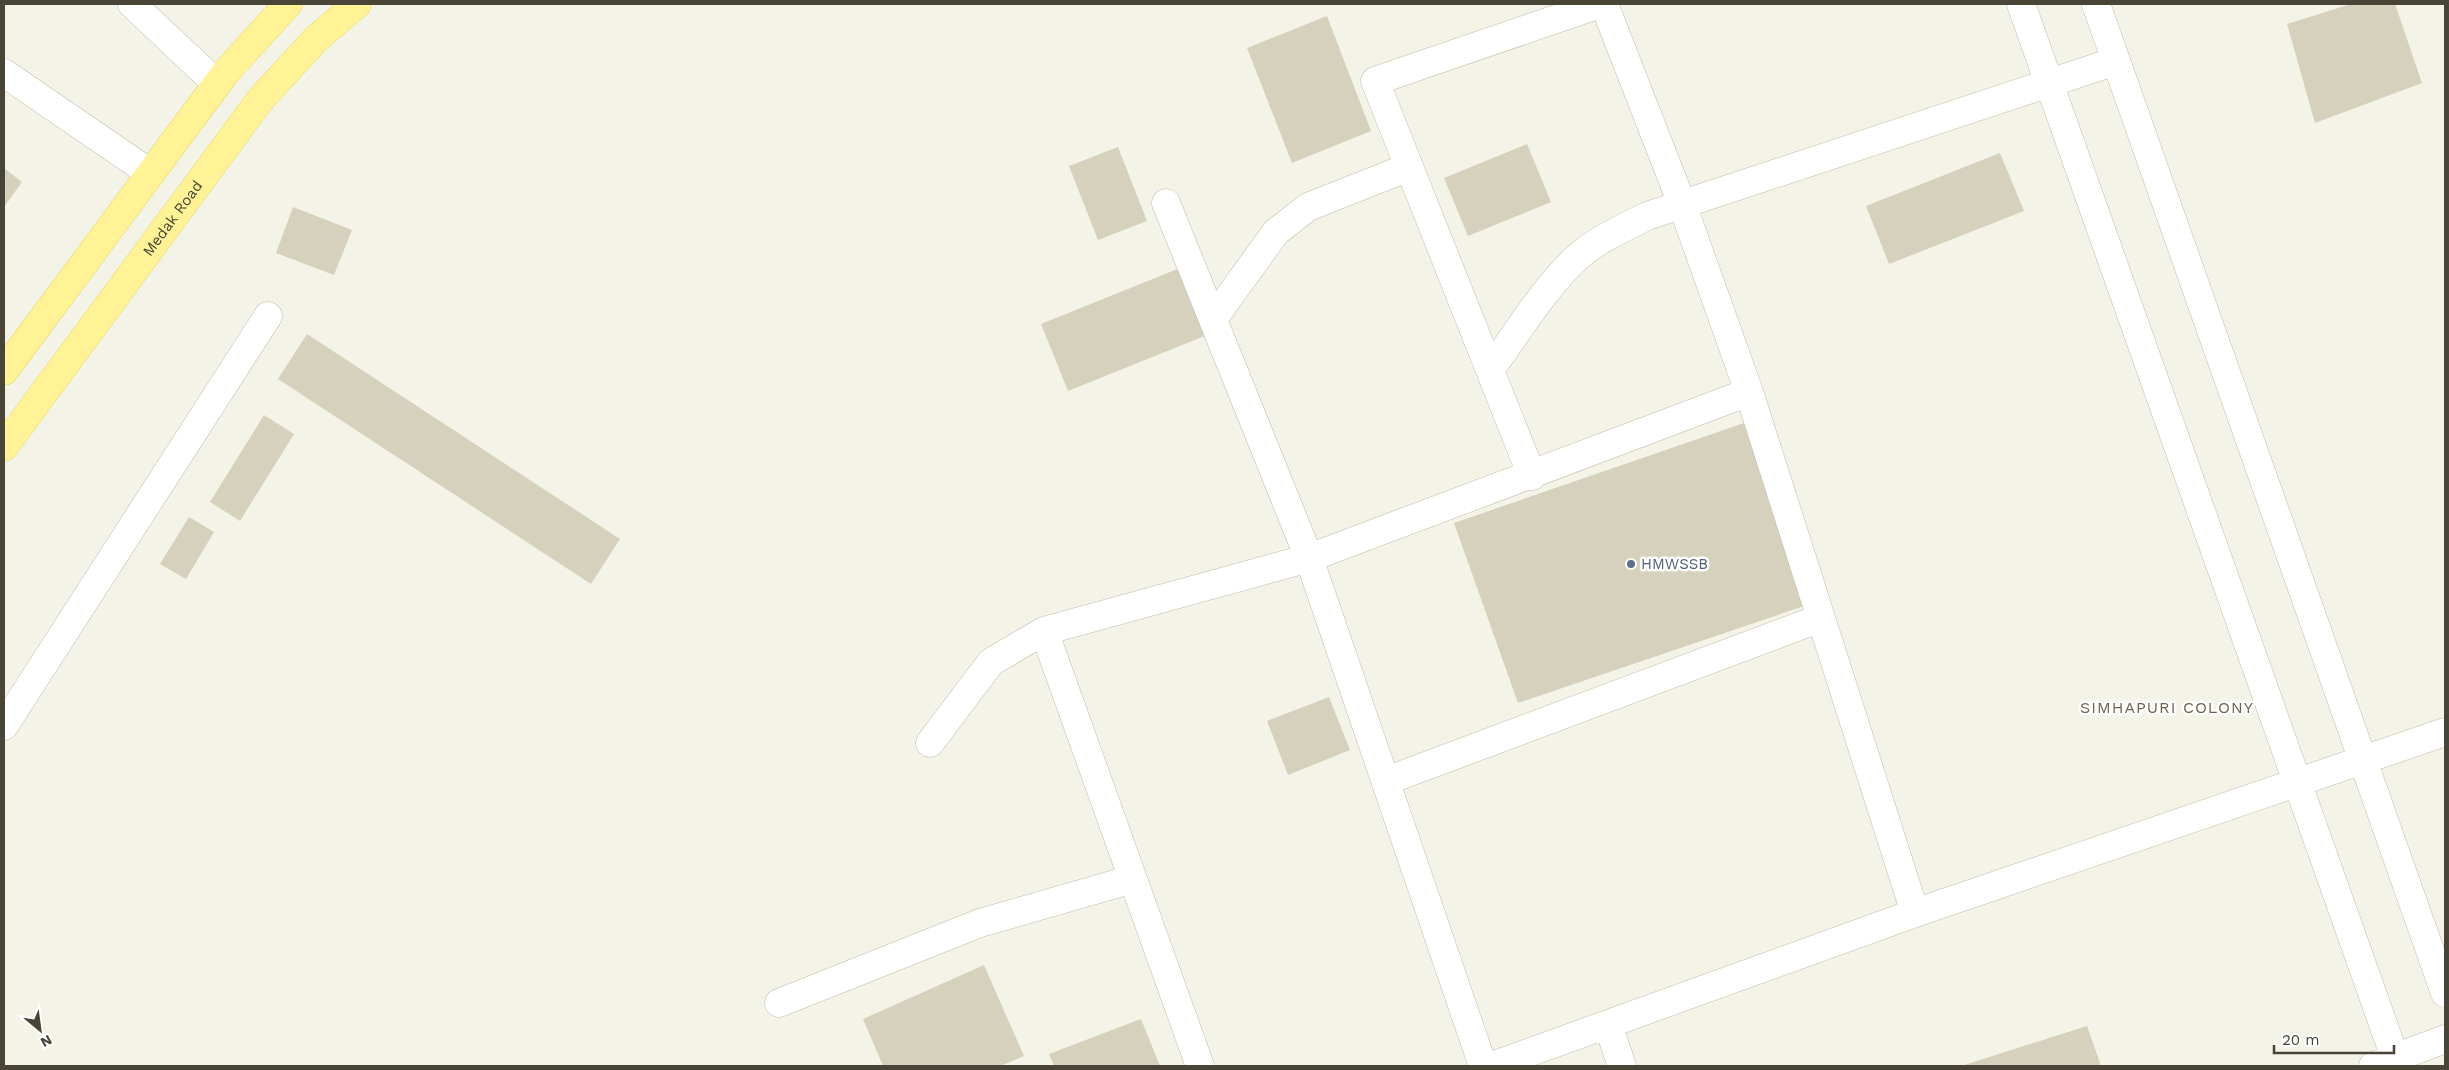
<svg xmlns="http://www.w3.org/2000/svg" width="2449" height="1070" font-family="'Work Sans',sans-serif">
<rect width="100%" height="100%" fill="#f4f3e7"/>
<path fill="#d6d1bc" d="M2351 4H2395L2422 83 2315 123 2287 24Z
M1327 16 1371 131 1292 163 1247 48Z
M1527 144 1551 202 1468 236 1444 178Z
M1118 147 1147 221 1098 240 1069 166Z
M2000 153 2024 211 1889 264 1866 206Z
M4 168 22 182 4 207Z
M293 207 352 230 334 275 276 253Z
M1180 268 1207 335 1068 391 1041 324Z
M307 334 620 539 591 584 278 379Z
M264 415 294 434 240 521 210 502Z
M1747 422 1807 605 1518 703 1454 523Z
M189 517 214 532 186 579 160 564Z
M1329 697 1350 750 1288 775 1267 721Z
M984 965 1024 1056 1000 1066H883L863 1019Z
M1141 1019 1160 1066H1054L1049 1054Z
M2087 1026 2101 1066H1961Z"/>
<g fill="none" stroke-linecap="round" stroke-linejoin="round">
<defs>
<path id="minor" d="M132 4 217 84
M1604 4 1682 204 1749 392 1915 913
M2021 4 2398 1066
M2096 4 2445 993
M4 73 150 173
M1166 203 1309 558 1483 1066
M1213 319 1276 232 1308 207 1409 167
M1490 370C1518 332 1544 287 1580 255 1600 238 1624 228 1647 216L2116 61
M1532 476 1375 81 1600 4
M1044 631 1200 1066
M4 726 268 316
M930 743 991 662 1044 631 1309 558 1749 392
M1386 781 1821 618
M779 1003 980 923 1133 879
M1608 1025 1622 1066
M1492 1066 1915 913 2445 732
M2373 1066 2445 1039"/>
<g id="major">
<path d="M4 371 226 72 288 4"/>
<path id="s1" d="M4 447 260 100 316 39 357 4"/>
</g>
</defs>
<use href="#minor" stroke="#c0bca9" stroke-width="29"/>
<use href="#major" stroke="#e8d762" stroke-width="29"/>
<use href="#minor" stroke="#fff" stroke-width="28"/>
<use href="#major" stroke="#fff396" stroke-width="28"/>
</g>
<circle fill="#5c6f8a" stroke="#fff" stroke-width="2" cx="1631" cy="564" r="5"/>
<g text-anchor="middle" stroke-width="5" stroke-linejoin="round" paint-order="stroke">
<g font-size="15" fill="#484436" stroke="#fff">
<text dy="5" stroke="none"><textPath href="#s1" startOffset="284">Medak Road</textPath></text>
</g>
<g font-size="15" fill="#4e5e75" stroke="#fff" text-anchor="start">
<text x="1641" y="569">HMWSSB</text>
</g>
<g font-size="16" letter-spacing="1" fill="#6b644d" stroke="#fff">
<text x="2167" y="713">SIMHAPURI COLONY</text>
</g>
</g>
<rect width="2449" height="1070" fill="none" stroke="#484436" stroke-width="10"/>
<g transform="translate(40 1030) rotate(151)" stroke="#ffffff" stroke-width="4" paint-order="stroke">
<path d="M0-4L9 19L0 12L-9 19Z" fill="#484436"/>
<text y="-8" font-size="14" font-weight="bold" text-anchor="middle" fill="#484436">N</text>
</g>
<path d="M2274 1045v8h120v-8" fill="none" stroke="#484436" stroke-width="2.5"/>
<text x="2282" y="1045" font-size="15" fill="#484436" stroke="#ffffff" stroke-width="4" paint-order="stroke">20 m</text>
</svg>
